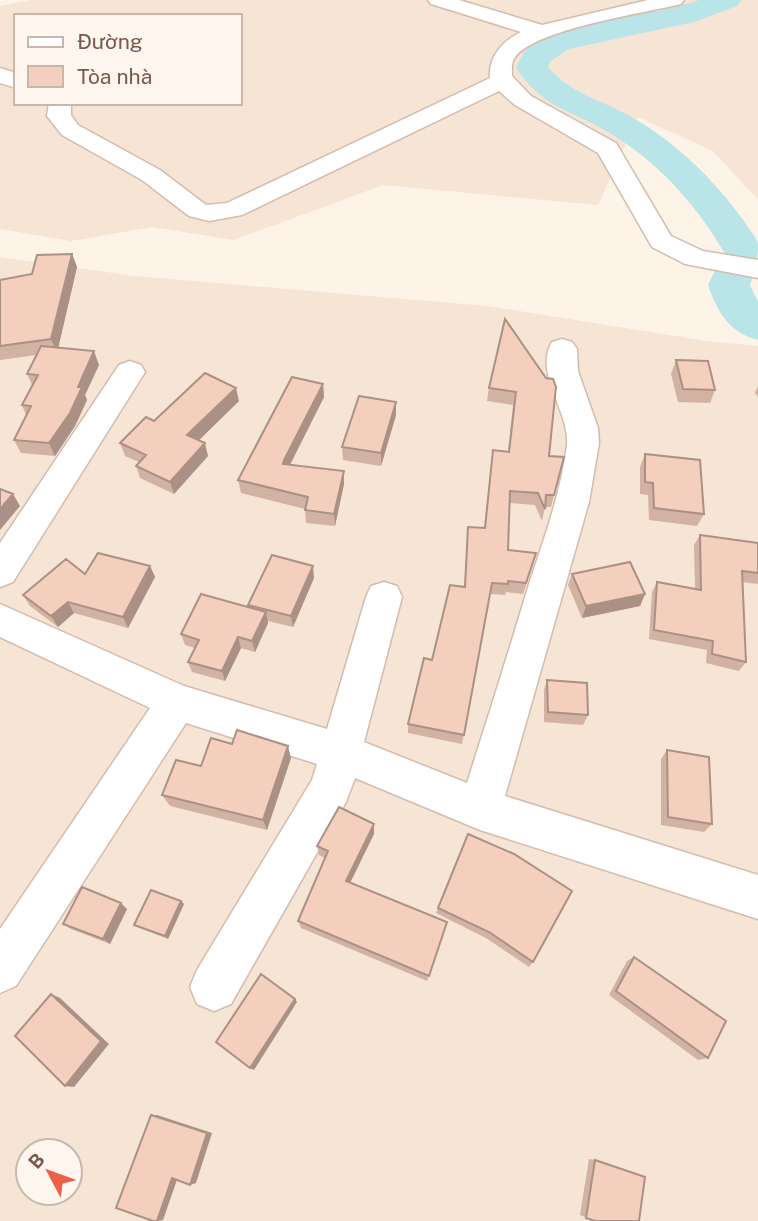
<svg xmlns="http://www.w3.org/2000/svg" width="758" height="1221" font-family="'Public Sans',sans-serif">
<rect width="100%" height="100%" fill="#fdf3e7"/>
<path fill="#f6e4d5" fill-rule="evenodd" d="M31 0H758V200L713 151 638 117 598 205 383 185 234 240 152 227 71 241 0 229V6ZM16 16H240V103H16Z
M0 257 134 276 487 306 706 341 758 346V1221H0ZM28 1151H70V1193H28Z"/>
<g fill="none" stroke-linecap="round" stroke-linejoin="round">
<path fill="#bae5e8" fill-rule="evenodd" d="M699 0H742L737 6 694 22 569 49 551 61 548 67C571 95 606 101 635 119 679 145 714 180 744 221 748 228 756 236 758 244 758 258 755 272 750 285L758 302V340C730 333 717 312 708 285L724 252C695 203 657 161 608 132 569 109 544 109 516 68 519 62 522 54 527 49 553 24 658 15 699 0Z"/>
<defs>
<path id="minor" d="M428 0H459L542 25 648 0H684L681 4C645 13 537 29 516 56 511 62 512 68 512 76L531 96 616 143 671 236 703 251 758 260V278L685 264 652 247 598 153 515 105 499 91 242 215 209 221 189 216 142 180 62 135 47 116 49 103H71V115L78 125 160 170 206 205 227 203 490 78C488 56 503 41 521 32L431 4Z
M0 68 16 73V88L0 83Z
M562 339 572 342 577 349 578 371 598 428 599 443 589 502 505 796 758 875V919L480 830 355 778 346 802 231 1004 214 1011 197 1004 190 987 197 970 312 780 317 764 186 723 16 986 0 993V929L150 708 0 637V604L184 686 327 729 366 597 371 586 384 582 397 586 402 597 364 742 467 783C488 717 509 651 529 584 544 539 561 492 567 445 570 412 533 372 552 342Z
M130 361 141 365 145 372 13 582 0 587V543L119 365Z"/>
</defs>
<use href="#minor" stroke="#d3bcaf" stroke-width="3"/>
<use href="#minor" fill="#fff" fill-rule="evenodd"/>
</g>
<path fill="#d2b2a3" d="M72 254 77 267 58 348 99 365 85 395 87 400 75 426 55 456 21 453 14 440 26 415 22 405 32 385 27 374 36 355 0 360V280L32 274Z
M505 319 549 456 564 457 551 507H545L542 521 535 505 510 503 508 550 533 564 523 594 506 592 505 595 490 594 462 744 408 733V724L432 660 464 587 468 527 484 528 493 450 508 451 513 405 487 401 489 388Z
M676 360 715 390 710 403 678 402 671 374Z
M323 384 324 397 289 465 344 471V484L335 526 306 523 305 509 241 493 238 480Z
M758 386V397L755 393Z
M239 401 199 440 208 456 174 494 140 478 136 466 139 462 125 456 120 443 154 421Z
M396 415 381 466 343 460 342 447Z
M645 454 704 514 697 526 649 520 648 495 640 494V467Z
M700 535 758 543V584L742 582 746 662 739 671 706 663 707 650 649 639 652 592 657 582 695 589 694 545Z
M150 566 155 577 128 628 74 613 58 627 30 606 23 595 85 574Z
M572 574 645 594 640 606 582 618 568 585Z
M314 578 293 627 268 621V623L255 652 241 648 225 681 192 672 188 662 195 648 185 645 181 634 249 607 248 605Z
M547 680 588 715 583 725 544 722V690Z
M232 744 291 758 267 830 170 806 162 795Z
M667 750 712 824 704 832 661 825V759Z
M374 834 350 883 447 922 427 981 301 928 298 921 325 858 319 855 317 846Z
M514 854 533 962 529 967 486 938 436 913 438 908Z
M181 901 184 904 168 939 137 927 134 925Z
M127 909 110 944 71 929 63 924Z
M634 957 708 1058 698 1060 609 995 627 961Z
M589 1159 595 1160V1221L580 1215Z"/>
<path fill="#ab9185" d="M72 254 77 267 57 353 51 339Z
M94 351 99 365 85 395 87 400 75 426 55 456 49 443Z
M323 384 324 397 286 473 283 464 284 460Z
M236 388 239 401 191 448 187 435Z
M396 402V415L381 466V453Z
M205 443 208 456 174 494 170 482Z
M344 471V484L335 526 334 514Z
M13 494 20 506 0 530V509Z
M150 566 155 577 128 628 123 617Z
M313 566 314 578 293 627 291 616Z
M645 594 640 606 582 618 586 606Z
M68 602 74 613 58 627 51 616Z
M266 612 268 623 255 652 252 641Z
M238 637 241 648 225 681 222 671Z
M288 746 291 758 267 830 263 820Z
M374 824V834L347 889 346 881Z
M181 901 184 904 168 939 165 936Z
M121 903 127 909 110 944 103 939Z
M51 994 60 998 109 1044 74 1087 65 1086Z
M295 999 297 1002 254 1070 250 1068Z
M151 1115H157L212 1133 196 1183 190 1185Z
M178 1177 163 1220 157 1221 172 1178Z"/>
<path fill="#f4cfbe" stroke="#ab9185" stroke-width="2" d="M72 254 51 339 0 346V280L32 274 37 255Z
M505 319 546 378 553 379 556 387 549 456 564 457 554 495H546L545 509 538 493 510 491 508 550 536 553 526 583 508 581V584L492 583 464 735 408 724 424 658 432 660 450 585 465 587 468 527 485 528 493 450 509 452 516 392 489 388Z
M41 346 94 351 78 387H82L70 413 49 443 14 440 31 406 22 405 38 375 27 374Z
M676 360 708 361 715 390 683 389Z
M205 373 236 388 187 435 205 443 170 482 136 466 146 455 120 443 146 417 154 421Z
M292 377 323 384 284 460 283 464 344 471 334 514 305 510 308 497 238 480Z
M359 396 396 402 381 453 342 447Z
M645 454 700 460 704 514 654 508 653 483 645 482Z
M0 489 13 494 0 509Z
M700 535 758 543V573L742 571 746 662 712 654 713 641 654 630 657 582 701 590Z
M98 553 150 566 123 617 68 602 51 616 23 595 66 559 85 574Z
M272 555 313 566 291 616 248 605Z
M630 562 645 594 586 606 572 574Z
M201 594 266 612 252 641 238 637 222 671 188 662 199 640 181 634Z
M547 680 587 683 588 715 548 712Z
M237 730 288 746 263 820 162 795 176 760 201 766 211 738 232 744Z
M667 750 709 757 712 824 668 817Z
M339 807 374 824 346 881 447 922 429 976 298 921 328 851 317 846Z
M468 834 514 854 572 891 533 962 489 932 438 908Z
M82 887 121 903 103 939 63 924Z
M151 890 181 901 165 936 134 925Z
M634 957 726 1021 708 1058 616 991Z
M261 974 295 999 250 1068 216 1042Z
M51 994 101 1041 65 1086 15 1036Z
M151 1115 207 1133 190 1185 172 1178 157 1221H153L116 1208Z
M595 1160 645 1177 639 1221H595L586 1218Z"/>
<rect x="14" y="14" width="228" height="91" fill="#fff7ef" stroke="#c9b7ad" stroke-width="2"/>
<rect x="28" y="37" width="35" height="10" fill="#ffffff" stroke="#c9b7ad" stroke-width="2"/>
<text x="77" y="49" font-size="21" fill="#79574a">Đường</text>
<rect x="28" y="66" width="35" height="21" fill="#f4cfbe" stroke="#c9b7ad" stroke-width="2"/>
<text x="77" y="84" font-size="21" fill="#79574a">Tòa nhà</text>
<g transform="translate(49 1172) rotate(311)"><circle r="33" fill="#fff7ef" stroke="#c9b7ad" stroke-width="2"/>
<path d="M0-5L12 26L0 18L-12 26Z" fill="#ec5f48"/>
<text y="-10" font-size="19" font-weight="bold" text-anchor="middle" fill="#79574a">B</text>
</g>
</svg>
